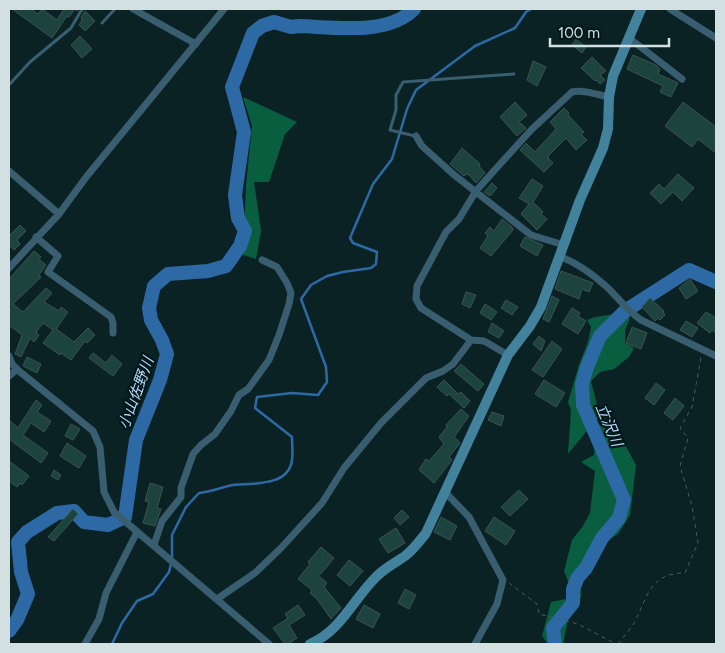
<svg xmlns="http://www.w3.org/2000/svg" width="725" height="653" font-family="Figtree,'Noto Sans JP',sans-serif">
<rect width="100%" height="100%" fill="#0b2225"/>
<path fill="#0a5e40" d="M243 97 297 122 285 134 269 182H254L261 231 256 259 243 255 246 185 252 126Z
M621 313 630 318 625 331V343L634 348 629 357 614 369 600 372 591 381 600 417 594 422 568 454 571 410 568 402 579 365 588 342 591 327 587 320 595 317Z
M597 424 612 428 624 443 636 465 630 515 618 534 601 545 581 583V597L569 615 563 644H548L542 636 551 602 566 599 569 584 564 571 572 540 583 526 590 513 595 471 581 462 594 455Z"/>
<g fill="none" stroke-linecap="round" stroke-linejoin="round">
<path stroke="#2d6aa5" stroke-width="2.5" d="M172 558V535L186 507 199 493C211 492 222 487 233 485 251 483 289 487 292 460 293 453 292 444 292 437L255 408 257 397 292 393 318 395 327 382 326 367 301 299 311 285 327 276 343 272 371 268 376 264 377 252 353 243 350 238 373 184 392 159 407 109 416 90 475 46 515 28 526 12 531 9
M112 644 122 623 137 601 153 594 169 572 171 564"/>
<path stroke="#2d6aa5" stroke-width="14" d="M9 631 17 620 28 594 21 572 18 542 27 532 57 513 74 511 84 522 108 525 125 517 136 440 160 380 167 354 162 340 151 320 149 308 154 286 168 274 208 271 226 266 240 246 245 231 238 218 235 195 244 132 232 87 253 33 262 26 274 22 291 27 299 26C333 27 388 36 414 9
M555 644 553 628 573 603V589L578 577 586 568 602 538 619 518 624 500 583 405 582 384 587 367 600 336 625 311 689 270 716 282"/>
</g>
<path fill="#1c433e" stroke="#3c534f" d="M12 9H31L38 14 42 9 57 20 64 9H78L77 11 75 9 69 17 67 16 52 38Z
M85 11 95 21 85 31 79 25 82 20 81 18Z
M80 36 92 49 82 58 71 45Z
M576 39 586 47 582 53 572 45Z
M633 55 656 65 660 69 658 74 678 83 671 97 660 92 663 86 627 69Z
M592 57 606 71 600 75 605 80 600 84 596 80 595 81 581 68Z
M533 61 546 67 537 86 527 80Z
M515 102 527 115 519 122 526 128 517 136 500 117Z
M683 102 716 127V153L698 139 692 147 665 126Z
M564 108 569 113 568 115 584 132 581 134 587 140 576 150 566 138 549 155 548 158 553 163 544 172 520 150 526 143 535 152 556 129 550 122Z
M462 148 480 164 479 166 485 173 476 183 469 175 466 174 464 176 450 164Z
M678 174 694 188 682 201 673 192 661 204 650 193 659 184 664 189Z
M532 179 543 186 533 202 543 212 541 214 547 219 537 230 521 214 529 204 519 198Z
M492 183 497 188 490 196 484 192Z
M502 219 512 227 513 230 491 256 480 248 488 236 485 233 490 227 494 231Z
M20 225 26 231 17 240 20 244 14 250 9 245V236Z
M525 237 543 245 537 256 520 246Z
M34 251 41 257 39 259 46 265 39 275 41 277 13 304 23 312 46 288 52 293 44 302 59 311 61 307 68 312 56 329 74 342 88 328 95 335 87 343 85 341 71 360 61 353 60 355 43 343 53 330 43 323 36 332 39 335 34 342 30 338 21 357 15 354 22 335 9 325V279Z
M561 271 593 283 589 292 582 289 579 299 555 289Z
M690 279 698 291 686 299 679 288Z
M466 292 476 295 470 308 462 304Z
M552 296 559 300 549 322 543 319Z
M650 298 664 311 663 312 665 315 660 320 658 318 655 321 642 307Z
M506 300 518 307 512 315 501 308Z
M485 304 497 312 491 320 480 313Z
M572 308 580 313 578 316 586 321 578 334 562 324Z
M706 312 716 318V333L712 330 710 333 697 323Z
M686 321 698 328 692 337 680 330Z
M492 323 504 331 499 338 488 332Z
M632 327 647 333 641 349 626 343Z
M539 336 545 341 541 351 533 344Z
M552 341 562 349 543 377 532 370Z
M93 353 106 363 112 355 122 364 113 376 89 358Z
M27 357 41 364 37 373 23 366Z
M461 364 484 384 478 391 454 371Z
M444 380 458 394 461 392 470 401 464 408 449 394 447 396 437 387Z
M544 380 565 393 556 407 535 394Z
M656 383 665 390 654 405 645 398Z
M675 398 684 406 673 420 664 413Z
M36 400 42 405 37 412 51 421 44 432 31 423 23 435 48 453 41 463 9 439V420L18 428Z
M461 409 469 416 454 437 460 443 449 457 452 460 434 483 419 470 426 459 429 461 444 444 439 437 447 427 446 425Z
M492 412 504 416 501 426 488 420Z
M71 424 80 429 73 440 65 436Z
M67 443 86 456 79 468 60 456Z
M9 461 29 476 22 485 20 483 17 487 9 481Z
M54 470 61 475 58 480 51 476Z
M150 483 163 487 157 508 161 509 155 526 143 523 149 502 145 501Z
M519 490 528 499 510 516 501 507Z
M73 509 78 514 54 541 48 537Z
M402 510 409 517 400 525 394 518Z
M441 517 457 526 450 540 434 532Z
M494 517 515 531 506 545 485 531Z
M396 528 405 543 388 553 379 539Z
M321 547 334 558 319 576 327 583 324 587 341 608 331 619 317 599 310 593 312 590 298 579 310 564 308 562Z
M349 560 363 571 350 586 337 575Z
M405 589 416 595 409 609 398 603Z
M298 605 305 615 289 625 297 638 288 644H285L273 628 288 618 285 614Z
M364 605 380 614 373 628 356 619Z"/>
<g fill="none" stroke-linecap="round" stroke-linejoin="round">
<path stroke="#495d60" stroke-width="1" stroke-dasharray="4 4" stroke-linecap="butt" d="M509 583 537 604 539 614 578 624 616 644
M618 644C623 637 630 630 634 623 648 597 649 573 685 573L698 543 692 506 680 466 688 438 680 428 692 407 701 357"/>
<path stroke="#385e6f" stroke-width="3" d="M102 23 115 9
M9 85 30 62 71 28 82 9
M415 136 390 130 396 110V95L403 82 514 74"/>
<path stroke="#385e6f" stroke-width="7" d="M133 9 196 44
M670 9 716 38
M629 38 682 79
M416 136 422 146 453 174 531 235 564 245
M9 171 59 214
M36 237 58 256 48 272 111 317 113 323V333
M559 256C577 263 594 275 608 288 619 299 628 311 641 320L716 356
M9 268 59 214 87 176 224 9
M508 355 484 341 471 340 421 308 416 299 417 286 446 232 459 219 476 191 492 173 531 130 572 92C584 89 597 95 609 97
M9 356 12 364 19 371 93 431 100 447 104 492 114 512 269 644
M9 376 17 369
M445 492 469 517 503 580 497 604 475 644
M154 545 162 521 181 497V488L193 454 201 445 215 434 231 411 239 395 248 389 269 360 279 335 289 304 291 293 287 283 277 267 262 260
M217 599 255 573 281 548 322 503 344 468 381 423 426 378 443 371 453 364 471 340
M85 644 99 619 106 593 137 532"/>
<path stroke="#43829d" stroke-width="10" d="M310 644C341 631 354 598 377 576 385 568 395 563 405 556 413 550 419 542 426 533L508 355 530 326 541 307 580 200 603 148 608 129 609 97 613 76 641 9"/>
</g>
<g text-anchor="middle" stroke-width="4.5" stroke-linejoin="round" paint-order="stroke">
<g font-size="15" font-style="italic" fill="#bad9fa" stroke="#03181b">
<text transform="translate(136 393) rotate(-70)" y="5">小山佐野川</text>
<text transform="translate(609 425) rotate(67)" y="5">立沢川</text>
</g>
</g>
<rect width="725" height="653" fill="none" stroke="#d2e0e2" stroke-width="20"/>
<path d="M550 38v8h119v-8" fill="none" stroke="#d2e0e2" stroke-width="2.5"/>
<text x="558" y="38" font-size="15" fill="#d2e0e2" stroke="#03181b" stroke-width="4" paint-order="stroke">100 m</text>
</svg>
